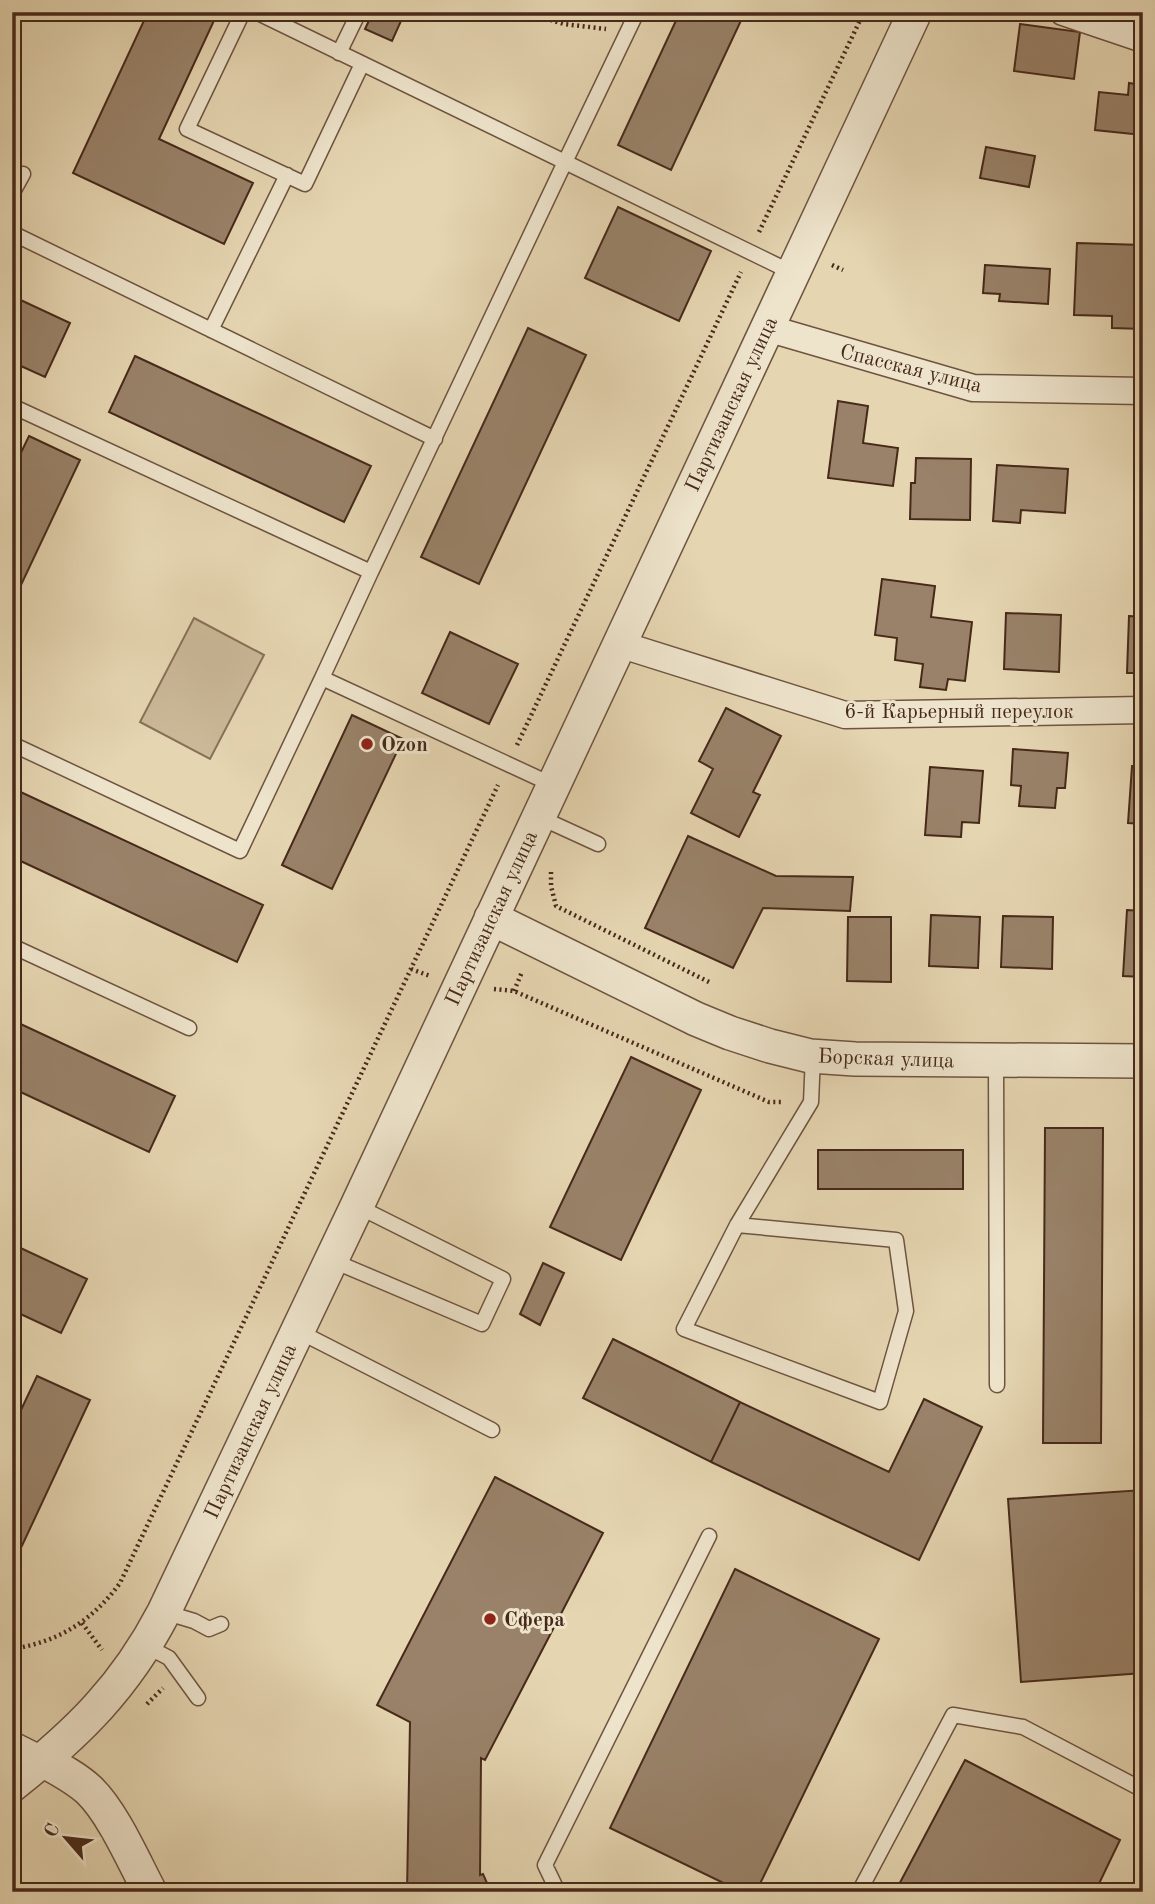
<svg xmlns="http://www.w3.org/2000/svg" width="1155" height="1904" font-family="'Old Standard TT',serif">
<rect width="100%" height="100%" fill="#e5d5b1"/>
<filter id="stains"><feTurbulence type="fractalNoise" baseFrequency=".00286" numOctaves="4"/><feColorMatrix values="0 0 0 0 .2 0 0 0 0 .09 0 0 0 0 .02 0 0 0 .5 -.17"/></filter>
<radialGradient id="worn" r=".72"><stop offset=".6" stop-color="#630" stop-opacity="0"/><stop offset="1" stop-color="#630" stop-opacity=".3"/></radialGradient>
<path fill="#cab897" stroke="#887058" stroke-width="2" d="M194 618 264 655 210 759 140 722Z"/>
<path fill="#998269" stroke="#47291a" stroke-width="2" d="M148 12H218L159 139 253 183 224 244 73 173Z
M373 12H405L392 41 365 29Z
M680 12H745L671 170 618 145Z
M1020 24 1080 32 1074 79 1014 71Z
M1129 83 1143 85 1142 135 1095 130 1099 92 1128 95Z
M986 147 1035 156 1029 187 980 178Z
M618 207 711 251 679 321 585 278Z
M1077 243 1143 245V329L1112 328V316L1074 315Z
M985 265 1050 269 1048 304 999 301 1000 294 983 293Z
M12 296 70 323 45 377 12 362Z
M528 328 586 355 479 584 421 557Z
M135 356 371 466 344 522 109 412Z
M838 401 868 406 863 443 898 448 893 486 828 478Z
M29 436 80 460 12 604V471Z
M916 458 971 459 970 520 910 519 911 483H915Z
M997 465 1068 469 1065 513 1021 510 1020 523 993 521Z
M1139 472H1143V510H1140Z
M882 579 935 586 931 617 972 622 965 681 948 679 946 690 920 687 923 664 895 660 897 638 875 635Z
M1006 613 1061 615 1059 672 1004 669Z
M1129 616 1143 617V673H1127Z
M450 632 518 664 489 724 422 693Z
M726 708 781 736 753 792 760 795 739 837 691 813 713 769 699 761Z
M352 715 403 739 332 889 282 865Z
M1013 749 1068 753 1065 788H1057L1055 808 1019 806 1021 786 1011 785Z
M1132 766 1143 767V824L1128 823Z
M930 767 983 771 979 823 962 822 961 837 925 835Z
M12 788 263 905 237 962 12 857Z
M688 836 776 876 853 877 850 911 763 908 733 968 645 928Z
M1127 910 1143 911V977L1123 976Z
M931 915 980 917 978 968 929 966Z
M1003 916 1053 917 1052 969 1001 967Z
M848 917H891V982L847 981Z
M12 1020 175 1096 149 1152 12 1088Z
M631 1057 701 1090 621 1260 550 1227Z
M1045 1128H1103L1101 1443H1043Z
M818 1150H963V1189H818Z
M12 1244 87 1279 61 1333 12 1310Z
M543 1263 564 1273 540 1325 520 1314Z
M613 1339 740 1402 711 1462 583 1398Z
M37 1376 90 1400 20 1550 12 1547V1429Z
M924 1399 982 1427 919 1560 711 1462 740 1402 889 1472Z
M1137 1417H1143V1454H1137Z
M495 1477 603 1533 485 1760 481 1758 480 1875 483 1874 491 1892H407L410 1722 377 1705Z
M1143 1490V1673L1021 1682 1008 1499Z
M735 1569 879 1639 756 1892H742L610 1828Z
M965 1760 1120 1840 1095 1892H895Z"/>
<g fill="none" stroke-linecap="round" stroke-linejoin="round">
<defs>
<path id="service" d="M243 12 187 129 305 184 362 64
M256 12 565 162 637 12
M339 53 359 12
M12 194 23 174
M12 233 435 439
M211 330 287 175
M12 406 371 572 322 678 553 785
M371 572 565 162 793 273
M12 744 240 851 322 678
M539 817 598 844
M12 946 189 1028
M996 1060 997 1385
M737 1225 896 1240 906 1311 880 1402 684 1329 737 1225 811 1102 813 1056
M331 1260 482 1324 503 1279 357 1206
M298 1331 492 1430
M164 1612 194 1621 209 1629 221 1624
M146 1646 169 1658 198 1698
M558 1892 545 1865 709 1536
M859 1892 953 1715 1023 1727 1143 1790"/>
<path id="minor" d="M1063 12 1143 39
M767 328 973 388 1143 391
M619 644 845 715 1143 710
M12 1745 44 1761"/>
<path id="tertiary" d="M491 918 696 1019 730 1033 770 1046 810 1056 855 1059 1143 1061
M44 1761C59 1769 76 1778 89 1790 113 1813 134 1862 150 1892
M12 1785C78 1733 125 1687 164 1612L357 1206 915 12"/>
</defs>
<use href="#service" stroke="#6e5440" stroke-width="17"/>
<use href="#minor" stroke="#6e5440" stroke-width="29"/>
<use href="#tertiary" stroke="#6e5440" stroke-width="36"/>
<path stroke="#47291a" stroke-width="4.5" stroke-dasharray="2 3.5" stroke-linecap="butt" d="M524 12 564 24 606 29
M759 232 864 12
M832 265 843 270
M517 745 741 272
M551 872V886L556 906 709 982
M411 969 430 976
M494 989 514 991 769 1102H784
M514 991 522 972
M82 1623 102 1650
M12 1649C59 1642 93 1620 120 1583L498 785
M147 1704 163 1688"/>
<use href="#service" stroke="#eee4cc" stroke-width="14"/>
<use href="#minor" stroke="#eee4cc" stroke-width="26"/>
<use href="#tertiary" stroke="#eee4cc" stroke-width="33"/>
</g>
<g fill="#8f2418" stroke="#eee4cc" stroke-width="2.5">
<circle cx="367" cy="744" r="7"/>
<circle cx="490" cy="1619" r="7"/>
</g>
<g text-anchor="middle" stroke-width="6" stroke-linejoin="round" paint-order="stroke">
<g font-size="21" fill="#47291a" stroke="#eee4cc">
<text transform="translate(911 368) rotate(14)" y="7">Спасская улица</text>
<text transform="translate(731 404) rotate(-65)" y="7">Партизанская улица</text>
<text x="959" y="718">6-й Карьерный переулок</text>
<text transform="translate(491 918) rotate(-65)" y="7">Партизанская улица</text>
<text transform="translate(886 1058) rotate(2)" y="7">Борская улица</text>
<text transform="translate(250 1431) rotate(-65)" y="7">Партизанская улица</text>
</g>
<g font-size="21" font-weight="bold" fill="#47291a" stroke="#eee4cc" text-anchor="start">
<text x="381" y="751">Ozon</text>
<text x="504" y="1626">Сфера</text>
</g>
</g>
<rect width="1155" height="1904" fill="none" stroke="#e5d5b1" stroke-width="42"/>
<rect x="14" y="14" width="1127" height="1876" fill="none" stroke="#47291a" stroke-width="3.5"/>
<rect x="21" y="21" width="1113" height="1862" fill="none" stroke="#47291a" stroke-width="2"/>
<g transform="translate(66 1838) rotate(298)" stroke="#eee4cc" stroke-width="5" paint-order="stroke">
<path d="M0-5L12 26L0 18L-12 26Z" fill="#47291a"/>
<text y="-10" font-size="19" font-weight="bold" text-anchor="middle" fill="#47291a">С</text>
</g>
<rect width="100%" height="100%" filter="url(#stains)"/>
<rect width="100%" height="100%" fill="url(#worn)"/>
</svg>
